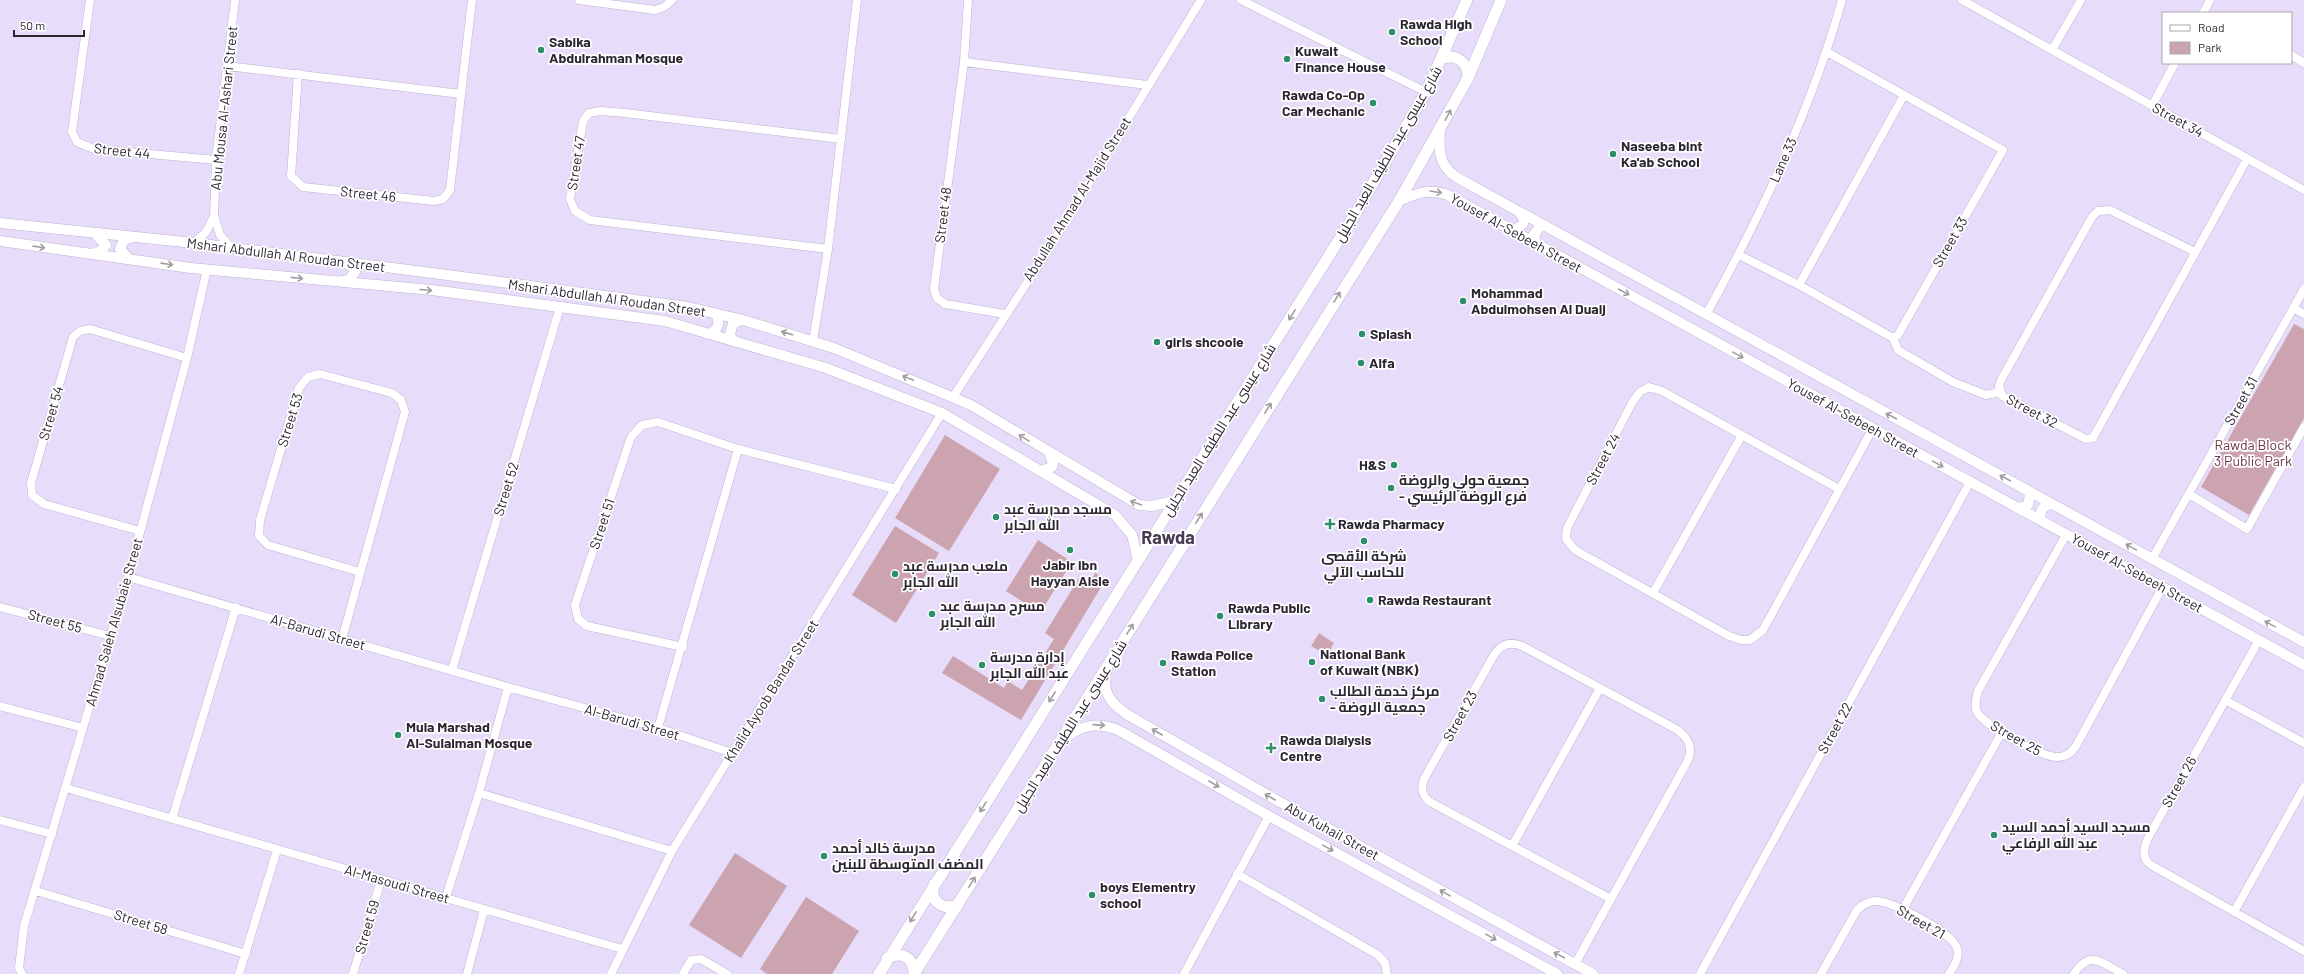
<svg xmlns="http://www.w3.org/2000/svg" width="2304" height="974" font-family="Barlow,Cairo,sans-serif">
<rect width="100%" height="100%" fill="#e8dcfb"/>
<path fill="#cba4af" d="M2294 324 2304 329V418L2249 515 2201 487Z
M945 435 1000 469 949 551 895 518Z
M895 526 939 553 896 623 852 595Z
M1038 540 1072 562 1040 613 1006 591Z
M1095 573 1106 579 1021 720 942 673 953 656 1004 688 1008 681 1022 690 1054 639 1045 633 1079 578 1089 584Z
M1319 633 1334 643 1327 655 1311 646Z
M735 853 787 886 741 958 689 925Z
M806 897 859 931 832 974H767L760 969Z"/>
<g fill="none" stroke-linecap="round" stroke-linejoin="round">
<defs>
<path id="minor" d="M90 0 72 132 77 142 94 149 216 160
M579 0 655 10 664 7 672 0
M968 0 964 62 934 289 937 298 945 304 1005 314
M1241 0 1426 92
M1962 0 2304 190
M2203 13 2210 0
M2052 50 2081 0
M1827 52 2003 150 1898 335 1893 338
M2291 55 2304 63
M964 62 1147 85
M227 66 461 94
M298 74 291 176 303 187 434 201 443 199 450 190 472 0
M2152 106 2175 63
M194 243 206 232 214 216
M233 249 220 235 214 216 216 160 235 0
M828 249 590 220 575 211 570 199 583 121 589 113 601 111 625 113 841 139
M2195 252 2110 210 2098 211 2092 217 2001 380 1999 386 2002 396 2086 439 2093 438 2247 159
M1739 255 1799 285 1893 338
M1799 285 1904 95
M2293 308 2304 314
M1707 313C1762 213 1811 110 1842 0
M1893 338 1898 350 1953 382 1986 395 2001 392
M813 341 828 249 857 0
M953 397 1043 258 1201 0
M1839 489 1662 391 1649 387 1640 392 1633 401 1567 528 1566 539 1575 550 1729 636 1741 640H1750L1763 630 1873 428
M2189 494 2247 529 2304 427
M140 531 44 504 32 495 31 483 73 337 80 331 90 329 187 358
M2066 535 1978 691C1976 698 1974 706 1977 712 1985 726 2042 758 2058 757 2066 757 2072 752 2076 746L2162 588
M2152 559 2304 289
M128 577 508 687 658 728 732 753
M1653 593 1742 435
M0 607 110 636
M342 639 405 412 401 400 392 393 320 374 308 377 299 388 260 520 259 536 268 545 360 572
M2259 640 2148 838C2144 848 2141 858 2151 865L2304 951
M683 647 587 626 578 619 575 605 631 437 642 425 658 422 738 449 896 489
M452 670 560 307
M2225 700 2304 743
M0 706 83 728
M658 728 738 449
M66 788 622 949
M479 793 672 851
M172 819 236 607
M0 820 52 834
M1512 846 1600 688
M1237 874 1378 955 1385 963 1387 974
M36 891 246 954
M446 897 479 793 508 687
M1903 909 2002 732
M2234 912 2304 787
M1575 964 1687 762C1694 748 1689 738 1676 729L1522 646C1510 641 1501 644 1494 655L1424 779C1420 790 1422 797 1432 803L1611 899
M22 974 19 968 24 926 128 577 187 358 207 269
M239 974 277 850
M353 974 381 880
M467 974 484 910
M611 974 672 851 942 413
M683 974 691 960 701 959 727 974
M1184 974 1269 816
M1700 974 1970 482
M1821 974 1857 910C1863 904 1869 901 1876 901 1893 901 1953 933 1957 948 1960 958 1954 966 1949 974
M2074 974C2090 949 2102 963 2123 974"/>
<path id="tertiary" d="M1440 130C1439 150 1438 164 1456 177L2304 642
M1399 201C1417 193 1429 188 1448 195L2304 665
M0 223 194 243 440 274 688 307 743 320 834 348 971 405 1139 505 1152 506 1174 501
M1513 231 1523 224 1524 220 1520 213
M0 241 191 268 432 290 665 321 826 368 942 413 1115 515 1132 535 1138 560
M1536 243 1534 234 1541 226H1546
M91 254 100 252 106 245 94 233
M129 259 120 249 124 240 133 237
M342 281 349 280 355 272 352 267 344 262
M709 334C718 330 721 323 716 314
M736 342 732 339 730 334 733 323 743 320
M1041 471 1052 467 1053 463 1049 453
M2019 508 2028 505 2030 495 2028 491
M2041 520C2039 512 2042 506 2051 504
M1107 668C1101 690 1109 703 1128 715L1280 802 1593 974
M1062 742C1078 725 1098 721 1120 731L1269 816 1557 974"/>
<path id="secondary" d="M1443 58C1457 54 1468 62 1468 78
M934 884C929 901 942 911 958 905
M887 958C902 951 914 957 914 974
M879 974 1357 211 1426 92 1467 0
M914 974 1399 201 1468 78 1501 0"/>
</defs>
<use href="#minor" stroke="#c0b4d2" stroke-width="9"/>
<use href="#tertiary" stroke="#c0b4d2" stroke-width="11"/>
<use href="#secondary" stroke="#c0b4d2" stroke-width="12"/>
<use href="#minor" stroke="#fff" stroke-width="8"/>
<use href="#tertiary" stroke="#fff" stroke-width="10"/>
<use href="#secondary" stroke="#fff" stroke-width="11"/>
</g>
<defs><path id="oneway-shaft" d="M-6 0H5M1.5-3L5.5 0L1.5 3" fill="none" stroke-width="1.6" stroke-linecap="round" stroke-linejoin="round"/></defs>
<g stroke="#a09da2">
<use href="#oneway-shaft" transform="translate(1448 115) rotate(-62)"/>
<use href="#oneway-shaft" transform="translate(1436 192) rotate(9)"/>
<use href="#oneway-shaft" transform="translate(39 247) rotate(8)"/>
<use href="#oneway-shaft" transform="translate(167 264) rotate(8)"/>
<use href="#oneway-shaft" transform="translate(297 278) rotate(6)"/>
<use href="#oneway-shaft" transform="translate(426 290) rotate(5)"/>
<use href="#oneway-shaft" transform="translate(1624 292) rotate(28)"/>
<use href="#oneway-shaft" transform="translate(1337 297) rotate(-58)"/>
<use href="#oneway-shaft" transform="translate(1292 315) rotate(122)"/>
<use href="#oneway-shaft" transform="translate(787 333) rotate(-164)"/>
<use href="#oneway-shaft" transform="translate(1738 355) rotate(29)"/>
<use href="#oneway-shaft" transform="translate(908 378) rotate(-158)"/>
<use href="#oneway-shaft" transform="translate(1268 408) rotate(-58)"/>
<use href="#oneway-shaft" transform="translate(1891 416) rotate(-152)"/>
<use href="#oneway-shaft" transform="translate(1024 438) rotate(-148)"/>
<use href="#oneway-shaft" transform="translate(1938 464) rotate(29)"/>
<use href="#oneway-shaft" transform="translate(2005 478) rotate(-152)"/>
<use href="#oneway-shaft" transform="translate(1136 503) rotate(-160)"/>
<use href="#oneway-shaft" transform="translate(1199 518) rotate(-58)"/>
<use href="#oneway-shaft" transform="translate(2131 547) rotate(-151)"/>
<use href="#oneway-shaft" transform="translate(2270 624) rotate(-151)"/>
<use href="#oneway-shaft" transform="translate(1130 629) rotate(-58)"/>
<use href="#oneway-shaft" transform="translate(1052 697) rotate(122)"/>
<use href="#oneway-shaft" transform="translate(1099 725) rotate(4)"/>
<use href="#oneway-shaft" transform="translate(1157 732) rotate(-150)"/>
<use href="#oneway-shaft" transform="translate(1214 784) rotate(30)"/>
<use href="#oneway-shaft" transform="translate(1270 797) rotate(-150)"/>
<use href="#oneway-shaft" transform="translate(983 807) rotate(122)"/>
<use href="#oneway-shaft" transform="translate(1328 848) rotate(29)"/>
<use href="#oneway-shaft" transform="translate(972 882) rotate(-58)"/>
<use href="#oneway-shaft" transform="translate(1445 893) rotate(-151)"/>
<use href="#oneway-shaft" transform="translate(913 917) rotate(122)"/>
<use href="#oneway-shaft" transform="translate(1491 937) rotate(29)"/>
<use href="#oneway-shaft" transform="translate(1559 955) rotate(-152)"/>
</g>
<g fill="#2d8f69" stroke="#fff" stroke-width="1.5">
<circle cx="1392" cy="32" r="4"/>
<circle cx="541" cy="50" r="4"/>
<circle cx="1287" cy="59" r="4"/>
<circle cx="1373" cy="103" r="4"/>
<circle cx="1613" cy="154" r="4"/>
<circle cx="1463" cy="301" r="4"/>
<circle cx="1362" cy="334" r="4"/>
<circle cx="1157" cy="342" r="4"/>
<circle cx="1361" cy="363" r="4"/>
<circle cx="1394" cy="465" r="4"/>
<circle cx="1391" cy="488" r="4"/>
<circle cx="996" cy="517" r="4"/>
<path d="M1328 518h4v4h4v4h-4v4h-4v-4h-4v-4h4z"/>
<circle cx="1364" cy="541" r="4"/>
<circle cx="1070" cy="550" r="4"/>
<circle cx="895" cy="574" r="4"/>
<circle cx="1370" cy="600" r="4"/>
<circle cx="932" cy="614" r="4"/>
<circle cx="1220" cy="616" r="4"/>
<circle cx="1312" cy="662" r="4"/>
<circle cx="1163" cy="663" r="4"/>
<circle cx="982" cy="665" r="4"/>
<circle cx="1322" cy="699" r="4"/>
<circle cx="398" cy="735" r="4"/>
<path d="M1269 742h4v4h4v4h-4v4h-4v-4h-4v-4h4z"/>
<circle cx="1994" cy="835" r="4"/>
<circle cx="824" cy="856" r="4"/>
<circle cx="1092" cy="895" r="4"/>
</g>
<g text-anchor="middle" stroke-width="3.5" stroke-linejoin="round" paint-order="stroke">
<g font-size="14" font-weight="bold" fill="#2b2631" stroke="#fff" text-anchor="start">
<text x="1400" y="29">Rawda High<tspan x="1400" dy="16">School</tspan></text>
<text x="549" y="47">Sabika<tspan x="549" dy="16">Abdulrahman Mosque</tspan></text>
<text x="1295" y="56">Kuwait<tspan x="1295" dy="16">Finance House</tspan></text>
<text x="1365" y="100" text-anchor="end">Rawda Co-Op<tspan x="1365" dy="16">Car Mechanic</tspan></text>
<text x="1621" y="151">Naseeba bint<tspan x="1621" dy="16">Ka'ab School</tspan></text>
<text x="1471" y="298">Mohammad<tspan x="1471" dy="16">Abdulmohsen Al Duaij</tspan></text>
<text x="1370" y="339">Splash</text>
<text x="1165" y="347">girls shcoole</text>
<text x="1369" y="368">Alfa</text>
<text x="1386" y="470" text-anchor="end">H&amp;S</text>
<text x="1399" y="485">جمعية حولي والروضة<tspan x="1399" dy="16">- فرع الروضة الرئيسي</tspan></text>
<text x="1004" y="514">مسجد مدرسة عبد<tspan x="1004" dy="16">الله الجابر</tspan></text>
<text x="1338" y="529">Rawda Pharmacy</text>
<text x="1364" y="561" text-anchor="middle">شركة الأقصى<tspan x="1364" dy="16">للحاسب الآلي</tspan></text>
<text x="1070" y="570" text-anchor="middle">Jabir ibn<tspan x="1070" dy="16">Hayyan Aisle</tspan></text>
<text x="903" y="571">ملعب مدرسة عبد<tspan x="903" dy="16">الله الجابر</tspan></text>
<text x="1378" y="605">Rawda Restaurant</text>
<text x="940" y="611">مسرح مدرسة عبد<tspan x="940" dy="16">الله الجابر</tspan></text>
<text x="1228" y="613">Rawda Public<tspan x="1228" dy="16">Library</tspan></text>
<text x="1320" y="659">National Bank<tspan x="1320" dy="16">of Kuwait (NBK)</tspan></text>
<text x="1171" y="660">Rawda Police<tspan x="1171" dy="16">Station</tspan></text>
<text x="990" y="662">إدارة مدرسة<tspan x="990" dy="16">عبد الله الجابر</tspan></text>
<text x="1330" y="696">مركز خدمة الطالب<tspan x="1330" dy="16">- جمعية الروضة</tspan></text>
<text x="406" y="732">Mula Marshad<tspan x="406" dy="16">Al-Sulaiman Mosque</tspan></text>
<text x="1280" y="745">Rawda Dialysis<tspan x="1280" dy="16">Centre</tspan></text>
<text x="2002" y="832">مسجد السيد أحمد السيد<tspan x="2002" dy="16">عبد الله الرفاعي</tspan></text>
<text x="832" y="853">مدرسة خالد أحمد<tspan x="832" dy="16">المضف المتوسطة للبنين</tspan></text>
<text x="1100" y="892">boys Elementry<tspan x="1100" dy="16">school</tspan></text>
</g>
<g font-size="14" fill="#2b2631" stroke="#fff">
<text transform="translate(224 108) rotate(-84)" y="5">Abu Mousa Al-Ashari Street</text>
<text transform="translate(2178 120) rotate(29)" y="5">Street 34</text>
<text transform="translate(122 151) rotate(6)" y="5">Street 44</text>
<text transform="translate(1388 154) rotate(-60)" y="5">شارع عيسى عبد اللطيف العبد الجليل</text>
<text transform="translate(1783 160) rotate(-66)" y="5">Lane 33</text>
<text transform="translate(576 163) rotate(-81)" y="5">Street 47</text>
<text transform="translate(368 194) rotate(6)" y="5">Street 46</text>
<text transform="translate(1077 199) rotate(-58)" y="5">Abdullah Ahmad Al-Majid Street</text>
<text transform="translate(943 215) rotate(-83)" y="5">Street 48</text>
<text transform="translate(1516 233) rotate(29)" y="5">Yousef Al-Sebeeh Street</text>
<text transform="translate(1950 242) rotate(-60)" y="5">Street 33</text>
<text transform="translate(286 255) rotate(7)" y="5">Mshari Abdullah Al Roudan Street</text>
<text transform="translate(607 298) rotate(8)" y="5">Mshari Abdullah Al Roudan Street</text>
<text transform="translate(2241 401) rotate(-61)" y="5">Street 31</text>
<text transform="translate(2032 411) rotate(28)" y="5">Street 32</text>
<text transform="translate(51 413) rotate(-74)" y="5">Street 54</text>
<text transform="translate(1853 418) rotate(29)" y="5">Yousef Al-Sebeeh Street</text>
<text transform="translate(290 420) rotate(-73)" y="5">Street 53</text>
<text transform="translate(1219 430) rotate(-58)" y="5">شارع عيسى عبد اللطيف العبد الجليل</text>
<text transform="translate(1603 459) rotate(-62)" y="5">Street 24</text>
<text transform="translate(506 489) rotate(-73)" y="5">Street 52</text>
<text transform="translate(602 524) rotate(-72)" y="5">Street 51</text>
<text transform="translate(2137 573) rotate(29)" y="5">Yousef Al-Sebeeh Street</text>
<text transform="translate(55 621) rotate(15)" y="5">Street 55</text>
<text transform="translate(114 622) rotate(-74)" y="5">Ahmad Saleh Alsubaie Street</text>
<text transform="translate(318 632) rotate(16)" y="5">Al-Barudi Street</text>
<text transform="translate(771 691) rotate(-58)" y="5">Khalid Ayoob Bandar Street</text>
<text transform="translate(1460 716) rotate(-61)" y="5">Street 23</text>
<text transform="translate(632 722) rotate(16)" y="5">Al-Barudi Street</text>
<text transform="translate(1070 726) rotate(-58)" y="5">شارع عيسى عبد اللطيف العبد الجليل</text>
<text transform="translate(1835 728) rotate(-61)" y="5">Street 22</text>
<text transform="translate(2016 738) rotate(30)" y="5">Street 25</text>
<text transform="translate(2179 782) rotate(-61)" y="5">Street 26</text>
<text transform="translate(1332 831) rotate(29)" y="5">Abu Kuhail Street</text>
<text transform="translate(397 884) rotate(16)" y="5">Al-Masoudi Street</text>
<text transform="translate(141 922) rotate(17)" y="5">Street 58</text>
<text transform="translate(1921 922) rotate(30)" y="5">Street 21</text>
<text transform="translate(367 927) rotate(-74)" y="5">Street 59</text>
</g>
<g font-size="14" fill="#70344a" stroke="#fff">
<text x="2253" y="450">Rawda Block<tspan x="2253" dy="16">3 Public Park</tspan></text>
</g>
<g font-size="18" font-weight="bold" fill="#453b53" stroke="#fff">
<text x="1168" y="544">Rawda</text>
</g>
</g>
<rect x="2162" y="12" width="130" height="52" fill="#ffffff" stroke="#aaa8ad"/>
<rect x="2170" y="25" width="20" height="6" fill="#ffffff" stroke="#aaa8ad"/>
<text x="2198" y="32" font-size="12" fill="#2b2631">Road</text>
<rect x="2170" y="42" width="20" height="12" fill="#cba4af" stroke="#aaa8ad"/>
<text x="2198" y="52" font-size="12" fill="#2b2631">Park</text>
<path d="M14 30v6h70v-6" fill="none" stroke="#2b2631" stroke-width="2"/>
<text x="20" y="30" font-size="12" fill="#2b2631" stroke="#ffffff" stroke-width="3" paint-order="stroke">50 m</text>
</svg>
